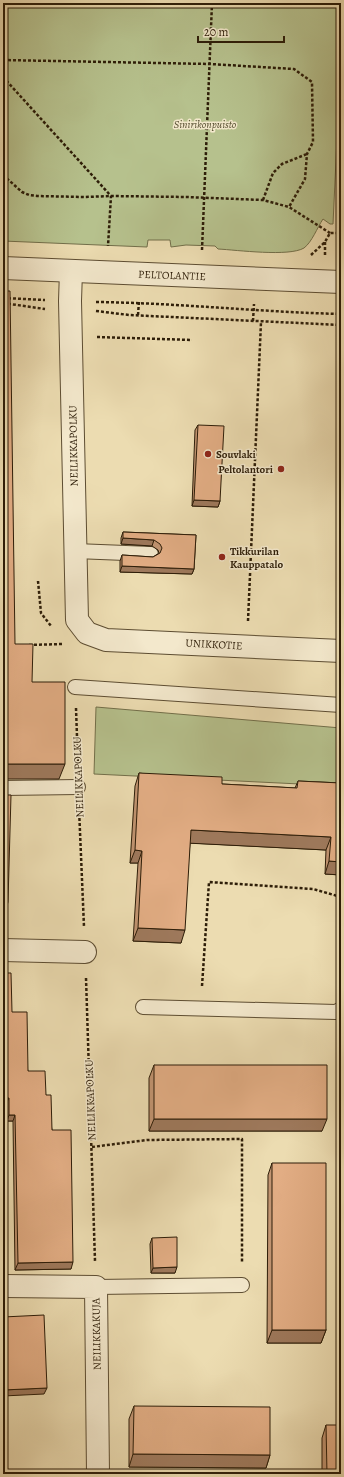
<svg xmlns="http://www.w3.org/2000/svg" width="344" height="1477" font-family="Alegreya,serif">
<rect width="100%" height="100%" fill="#ecdcb1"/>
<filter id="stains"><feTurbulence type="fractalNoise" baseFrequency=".005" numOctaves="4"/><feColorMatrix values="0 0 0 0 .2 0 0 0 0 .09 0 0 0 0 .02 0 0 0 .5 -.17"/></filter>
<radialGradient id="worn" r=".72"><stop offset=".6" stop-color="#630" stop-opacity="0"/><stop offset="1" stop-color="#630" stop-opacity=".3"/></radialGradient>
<path fill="#b6c18d" stroke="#726f4a" d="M3 3H341V52L333 224H330L323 219C317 228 312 242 304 248 289 257 237 250 218 249L215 246 186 245 171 247 170 240H148L147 247 3 241Z
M96 707 341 728V786L94 774Z"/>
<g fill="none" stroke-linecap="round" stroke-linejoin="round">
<defs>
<path id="service" d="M75 551 151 554
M75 687 341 705
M3 788 78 787
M143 1007 336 1012 341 1009
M96 1287 242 1285"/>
<path id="minor" d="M71 271 70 301 77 620 87 633 106 640 341 651
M3 950 85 952
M3 1286 96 1287 98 1474"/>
<path id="tertiary" d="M3 268 341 282"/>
</defs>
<use href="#service" stroke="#5d4d32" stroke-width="16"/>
<use href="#minor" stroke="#5d4d32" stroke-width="24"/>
<use href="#tertiary" stroke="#5d4d32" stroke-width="24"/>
<path stroke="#2d1d08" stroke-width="2.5" stroke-dasharray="3 2" stroke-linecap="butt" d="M3 60 210 64 294 69 312 82 313 142 307 154 305 179 289 207
M3 77 111 196 108 246
M199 127H207
M3 175 22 192 29 195 37 196 84 197 111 196 186 197 263 200 289 207 330 233
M263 200 273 173 282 164 307 154
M202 250 212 3
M311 255 325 242 330 233H341
M325 255V242
M3 298 45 300
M96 302C178 303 259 312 341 314
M3 303 45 309
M96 311 129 315 341 325
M138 315 139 301
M253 321 254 304
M97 337 192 340
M38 581 41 613 51 626
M248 621 261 322
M29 645 62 644
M76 708 78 765
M79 808 84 927
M86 978 95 1261
M202 986 209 882 313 889 341 897
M92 1147 147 1140 242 1139V1263"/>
<use href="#service" stroke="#f3e8cc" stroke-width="14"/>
<use href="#minor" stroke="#f3e8cc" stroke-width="22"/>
<use href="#tertiary" stroke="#f3e8cc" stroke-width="22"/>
</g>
<path fill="#c29572" stroke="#2d1d08" d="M198 425 220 501 218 507 192 506 195 430Z
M123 532 196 535 194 569 192 574 120 572V561L122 555 153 557 159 553 158 550 152 546 121 544V538Z
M139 773 222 784 295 788 298 781 341 783V875L325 874 326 850 190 843 181 943 133 941 138 863H130L135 786Z
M12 1012 28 1071 46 1095 52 1130 71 1269 15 1270 13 1121H7L6 1104Z
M154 1065 322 1131H149V1078Z
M272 1163 326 1330 321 1343H267L268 1175Z
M152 1238 175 1273H151L150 1244Z
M134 1406 270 1455 266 1468 129 1467V1419Z
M326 1425 341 1474H322V1438Z"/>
<path fill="#9e795c" stroke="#2d1d08" d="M194 500 220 501 218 507 192 506Z
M123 538 154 540 152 546 121 544Z
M122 566 194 569 192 574 120 572Z
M3 764H65L59 779H3Z
M191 830 331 837 326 850 186 843Z
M135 850 142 851 138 863H130Z
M329 861 341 862V875L325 874Z
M3 902H8L5 913H3Z
M138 928 185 930 181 943 133 941Z
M3 1098H9L6 1104H3Z
M9 1115H15L13 1121H7Z
M154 1119H327L322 1131H149Z
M73 1262 71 1269 15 1270 18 1263Z
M177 1267 175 1273H151L153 1268Z
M272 1330H326L321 1343H267Z
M47 1388 44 1394 3 1396V1390Z
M133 1454 270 1455 266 1468 129 1467Z"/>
<path fill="#e2ad84" stroke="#2d1d08" d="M3 291H10L15 644H33L32 682H65V764H3Z
M198 425 224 426 220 501 194 500Z
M123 532 196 535 194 569 122 566V555L153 557 160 553 162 548 160 544 154 540 123 538Z
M139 773 222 777V784L297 788 298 781 341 783V862L329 861 331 837 191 830 185 930 138 928 142 851 135 850Z
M3 795H11L8 902H3Z
M3 973H11L12 1012H27L28 1071H45L46 1095H51L52 1130H71L73 1262 18 1263 15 1115H9V1098H3Z
M154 1065H327V1119H154Z
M272 1163H326V1330H272Z
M177 1237V1267L153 1268 152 1238Z
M44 1315 47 1388 3 1390V1317Z
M134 1406 270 1407V1455L133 1454Z
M326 1425H341V1474H327Z"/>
<g fill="#8f2418" stroke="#f3e8cc" stroke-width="1.5">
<circle cx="208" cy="454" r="4"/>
<circle cx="281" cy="469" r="4"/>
<circle cx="222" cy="557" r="4"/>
</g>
<g text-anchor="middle" stroke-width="3" stroke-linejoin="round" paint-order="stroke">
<g font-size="11" font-style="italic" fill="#564e30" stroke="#f3e8cc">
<text x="205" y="128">Sinirikonpuisto</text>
</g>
<g font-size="11" fill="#2d1d08" stroke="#f3e8cc">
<text transform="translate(172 275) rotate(2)" y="4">PELTOLANTIE</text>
<text transform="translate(73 446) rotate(-91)" y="4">NEILIKKAPOLKU</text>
<text transform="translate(214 644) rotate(3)" y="4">UNIKKOTIE</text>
<text transform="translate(78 777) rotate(-92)" y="4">NEILIKKAPOLKU</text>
<text transform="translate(90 1100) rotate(-92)" y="4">NEILIKKAPOLKU</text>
<text transform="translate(96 1334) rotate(-91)" y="4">NEILIKKAKUJA</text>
</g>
<g font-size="11" font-weight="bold" fill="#2d1d08" stroke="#f3e8cc" text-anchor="start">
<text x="216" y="458">Souvlaki</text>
<text x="273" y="473" text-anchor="end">Peltolantori</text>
<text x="230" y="555">Tikkurilan<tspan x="230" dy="13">Kauppatalo</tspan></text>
</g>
</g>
<rect width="344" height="1477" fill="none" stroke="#ecdcb1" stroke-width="16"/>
<rect x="4" y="4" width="336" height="1469" fill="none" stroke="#2d1d08" stroke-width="2"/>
<rect x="8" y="8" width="328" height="1461" fill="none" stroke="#2d1d08"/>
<path d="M198 36v6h86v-6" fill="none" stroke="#2d1d08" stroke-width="2"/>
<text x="204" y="36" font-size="12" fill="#2d1d08" stroke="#f3e8cc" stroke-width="3" paint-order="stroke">20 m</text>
<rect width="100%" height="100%" filter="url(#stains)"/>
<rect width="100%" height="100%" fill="url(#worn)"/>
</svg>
